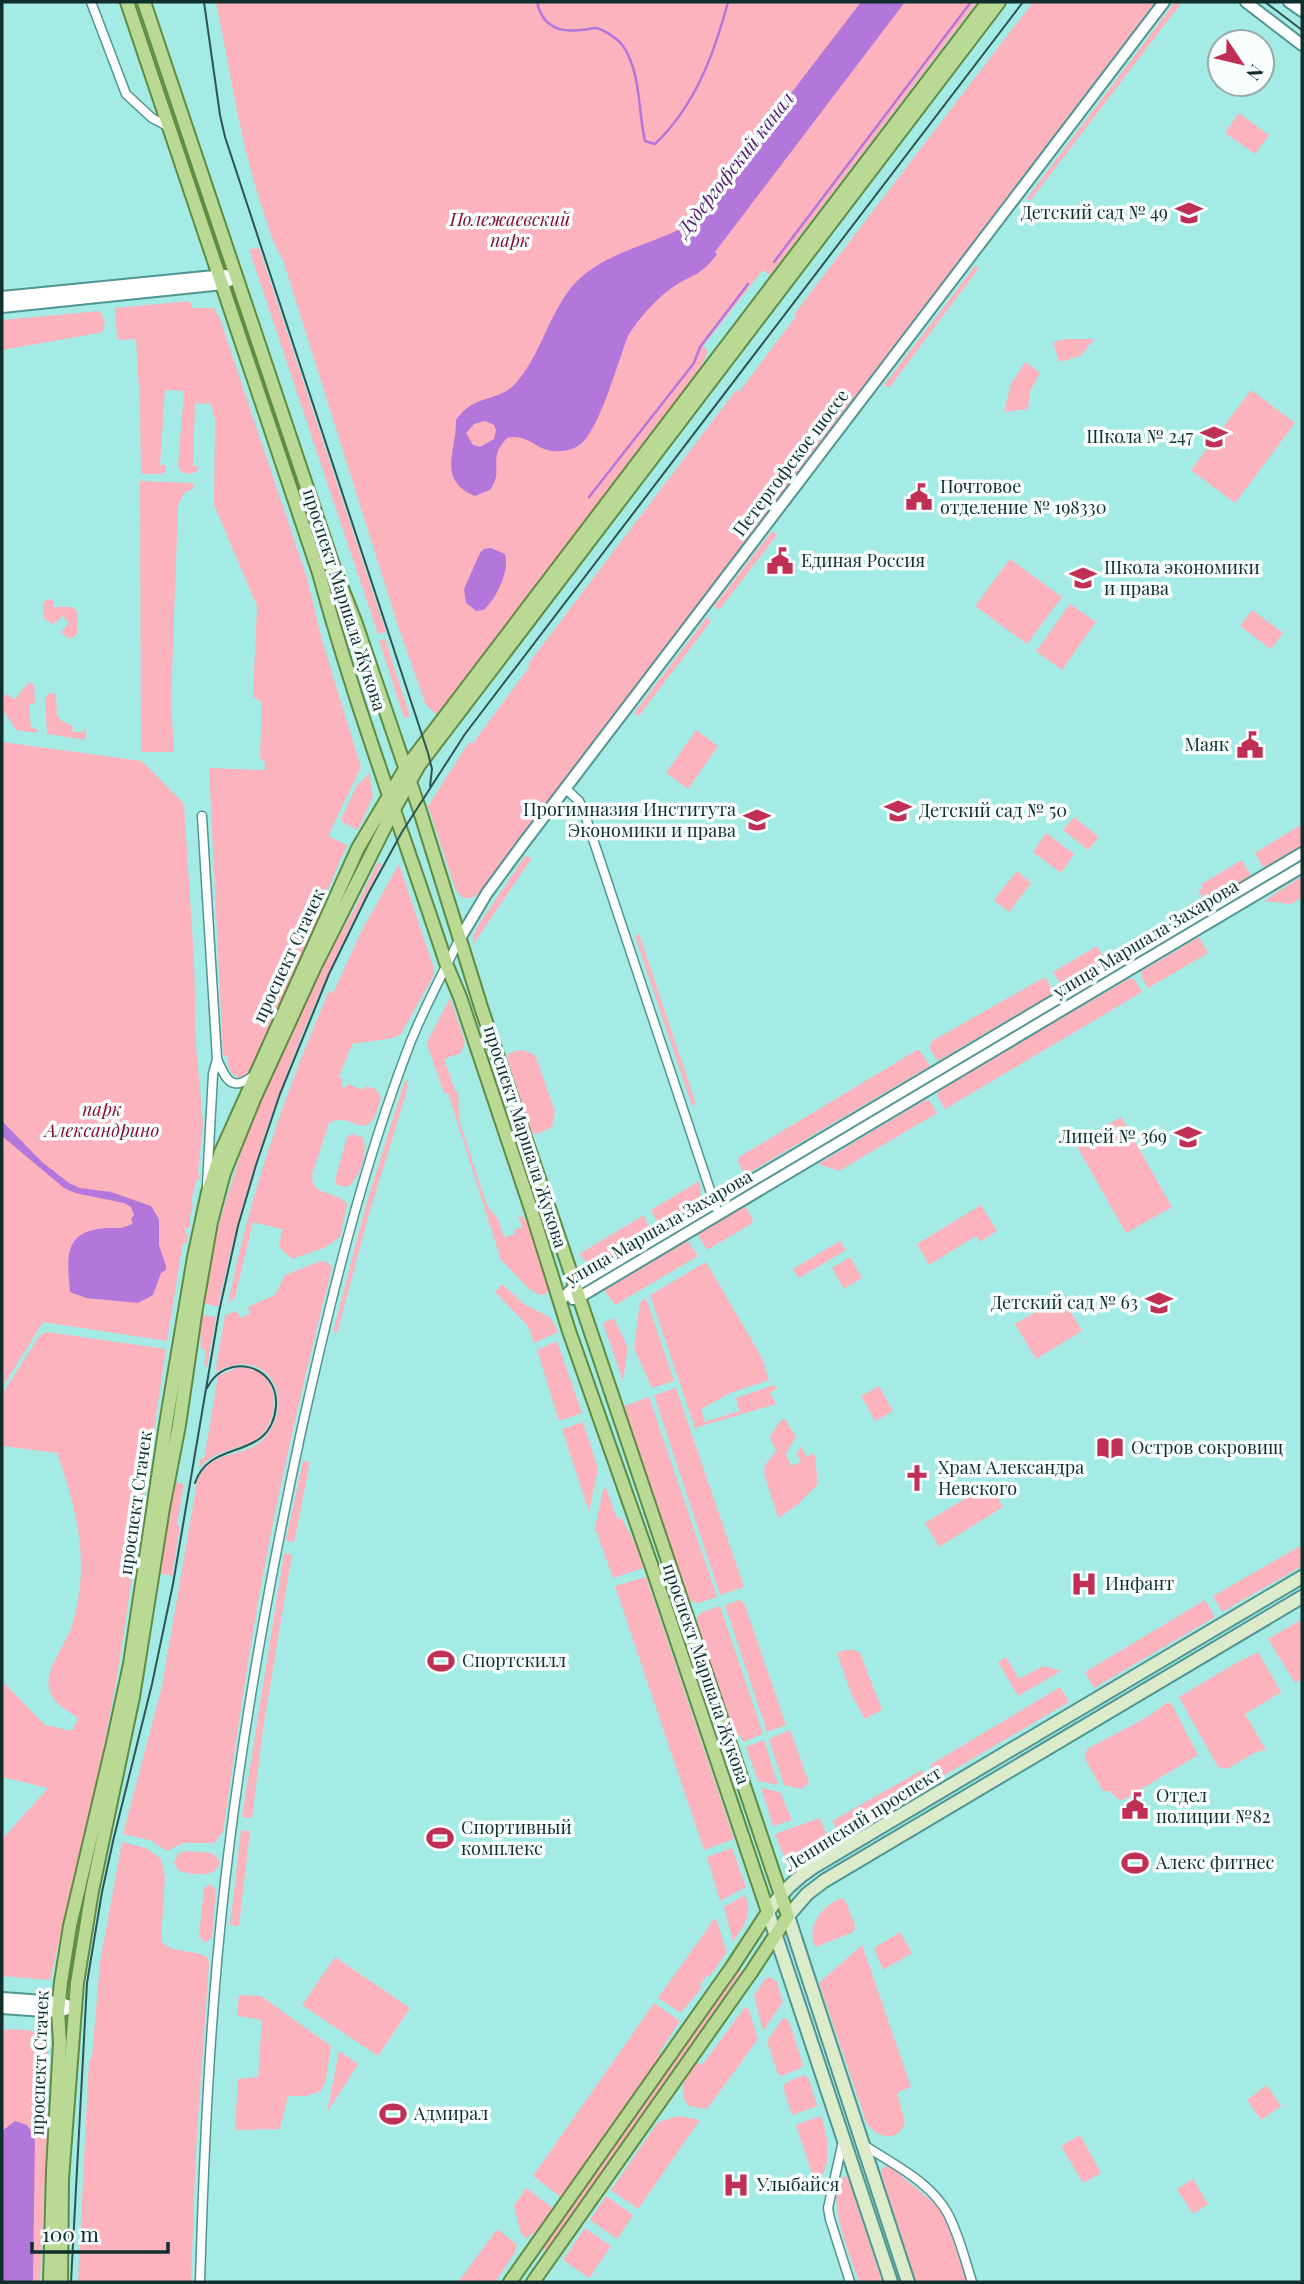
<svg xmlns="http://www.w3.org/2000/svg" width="1304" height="2284" font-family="'Playfair Display',serif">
<rect width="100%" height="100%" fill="#a4ebe5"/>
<path fill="#fdb3bd" d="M216 2H977L770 275 763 270 703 346 708 351 700 369 437 715 426 705 399 629 283 260C274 247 270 231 265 216 240 146 231 74 216 2Z
M1033 2H1155L478 894 472 898H463L456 891 428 806 469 742 472 744 530 666 528 664 736 390 739 392 796 316 794 314Z
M1175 2H1182L1030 201 1027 198Z
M1239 113 1269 135 1255 154 1225 133Z
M259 248 386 632 378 634 249 249Z
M975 266 979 268 889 388 884 385Z
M190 301 192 308H214L219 316 307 578 322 640 361 767 328 836 347 845 320 908 323 910 250 1069 242 1078C229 1075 228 1068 227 1056H223L209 768 265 770V763L260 757 262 702 253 697 257 606 214 505 215 419 211 404 195 403 193 466H199L197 472 188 474 180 471 178 465 184 391 165 390 160 465H166V471L161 474H141L140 407 136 339 119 340 117 337 115 308Z
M100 311 105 322 103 331 99 333 2 350V320Z
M1066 339H1094L1081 356 1059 362 1053 342Z
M1025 362 1040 373 1030 391 1028 409 1004 412 1011 384Z
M1251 390 1295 423 1235 503 1191 470Z
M140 481 194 483V488L184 493 178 506 171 703 174 752H141Z
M772 531 777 535 719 610 714 606Z
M1010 559 1062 597 1027 644 975 606Z
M47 599 53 600V607H72L77 611V633L73 638 66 637 61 632 69 623 63 616 53 624 44 619 43 604Z
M1070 604 1096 622 1062 670 1036 651Z
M1252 610 1283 633 1271 649 1240 626Z
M707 617 711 621 639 716 634 713Z
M385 639 410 716 404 718 379 640Z
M31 683 34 685 35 703 29 704 31 728 38 729 36 733 16 730 2 709V697L7 694 12 698H16L27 684Z
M49 693 56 694 57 716 63 722 72 725 73 732H84L86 724V740L47 734 45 699Z
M696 730 718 746 688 789 666 773Z
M2 742 142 761 184 804 194 959 196 1044 203 1125 198 1171 200 1178 196 1181 191 1202 193 1206 190 1216V1228H186L185 1232 188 1236 187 1242 183 1243 167 1341 43 1322 2 1388Z
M369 773 373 796 358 830 342 822V817L356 787Z
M1074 817 1099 837 1088 850 1063 830Z
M1302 824V846L1264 869 1255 853Z
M1046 833 1074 854 1061 873 1033 852Z
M525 856 532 858 472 946 474 934 479 924Z
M1242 860 1251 876 1206 903 1198 890 1203 888 1201 884Z
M378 862 382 864C308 1005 250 1151 218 1307L203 1303 217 1230 251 1121 321 968 356 906Z
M399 864 434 969V975L401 1034 393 1038 352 1044 339 1077 343 1079 341 1086 346 1088 347 1084 364 1090 366 1086 376 1089 381 1097C368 1152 354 1108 329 1123L312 1175C311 1197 337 1190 347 1204L340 1237 324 1248 292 1259 279 1247 282 1229 253 1222 235 1297 228 1303C250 1195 285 1092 329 991L333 993 362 930Z
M1017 871 1031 883 1009 912 994 900Z
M1302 876V897L1291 904 1264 901Z
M639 934 696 1104 692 1106 635 936Z
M1199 937 1208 953 1148 988 1141 976 1142 971Z
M1097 946 1107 962 1063 988 1053 972Z
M1045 977 1054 993 938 1061 929 1048 932 1041Z
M1130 978 1135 980 1142 992 945 1109 938 1097V1091Z
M450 998 465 1042 461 1053 444 1059 455 1091H458L459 1120 487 1206 498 1219 504 1237 515 1234 514 1230 522 1227 518 1215 526 1219 549 1289 545 1295 537 1294 528 1288 501 1260 448 1093H444L428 1047 427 1042Z
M521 1050 532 1053 536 1057 555 1112 552 1127 537 1134 531 1132 507 1058 509 1053Z
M917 1050 921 1052 930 1066 745 1175 738 1162 739 1157Z
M408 1079 406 1094 369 1214 337 1333 333 1332 366 1205 404 1083Z
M925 1100 930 1101 937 1113 839 1171 818 1164Z
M1121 1117 1172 1207 1126 1233 1075 1143Z
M351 1134 362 1137C370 1148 359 1180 348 1187L337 1185 335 1180 347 1137Z
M699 1181C708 1207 679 1216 661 1226L659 1225 651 1210Z
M981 1205 997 1231 980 1242 976 1236 929 1265 917 1244Z
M745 1206 753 1219 751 1224 707 1250 697 1234Z
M644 1215 649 1228 648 1235 592 1268 579 1254Z
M687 1240 698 1256 615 1305 604 1290Z
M840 1241 846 1250 799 1278 793 1269Z
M850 1257 862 1278 844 1289 832 1268Z
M321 1261 327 1262 332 1268C309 1359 287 1451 269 1543 250 1639 237 1736 223 1832L214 1843H183L167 1851 150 1840 123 1834 162 1686 197 1482C210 1446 246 1461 266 1436 298 1397 264 1343 215 1373L225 1315 237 1311 241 1318 250 1314 248 1307 275 1295 285 1275Z
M706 1262 762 1358 769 1380 730 1393 701 1409 705 1422 739 1411 736 1398 774 1385 777 1388 770 1393 776 1404 695 1428 650 1295Z
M502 1284 524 1304 551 1318 558 1332 534 1343 528 1326 495 1292Z
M1061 1296 1082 1331 1036 1359 1015 1324Z
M646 1298 674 1381 652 1388 634 1348 640 1302Z
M203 1315 216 1317 207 1366 204 1365 206 1350 201 1349 200 1322Z
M614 1318 628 1348 623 1381 603 1323Z
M47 1332 166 1349 118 1671 103 1751 50 1980 2 1976V1839L48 1788 2 1777V1681L45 1725 72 1731 78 1718C67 1711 51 1702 49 1688 45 1668 65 1646 71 1628 91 1566 78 1513 57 1453L2 1446V1394L40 1335Z
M557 1341 582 1413 559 1421 537 1350Z
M237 1368C249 1367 259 1370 267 1380 274 1389 275 1400 273 1411 265 1457 221 1439 199 1469L200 1459H204L218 1376Z
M879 1386 893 1411 875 1421 861 1396Z
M676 1388 744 1587 720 1595 654 1395Z
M649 1397 717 1597 698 1603 692 1602 688 1598 624 1406Z
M784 1418 796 1437 786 1453 791 1466 801 1462 797 1454 801 1446 807 1457 813 1453 815 1456 818 1484 796 1506 778 1518 764 1473 765 1465 776 1451 770 1437 778 1424Z
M583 1422 598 1469 589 1512 562 1429Z
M303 1461 310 1462 294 1543 286 1540Z
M175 1482 184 1484 177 1525 180 1526 172 1576 159 1573Z
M989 1484 1003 1507 939 1547 925 1523Z
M606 1488 617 1518H621L634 1541 643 1568 613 1578 595 1528 603 1490Z
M1302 1545V1566L1222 1612 1213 1596Z
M284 1554H292L263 1729 252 1818 242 1817Z
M646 1577 734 1839 704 1850 615 1586Z
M739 1600 744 1603 786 1725 767 1732 725 1605Z
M1205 1600 1215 1617 1094 1688 1085 1672Z
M720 1606 763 1734 743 1742 740 1735 735 1736 696 1620 700 1613Z
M1302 1619V1679L1295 1683 1268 1639Z
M845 1650H855L860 1653 882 1710 865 1719 852 1696 837 1653Z
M1258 1652 1281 1692 1245 1714 1266 1750 1256 1752 1227 1769 1218 1767 1179 1697 1234 1664Z
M1006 1657 1019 1679 1043 1666 1061 1671 1018 1696 998 1662Z
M1060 1687 1069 1702 938 1779 930 1765Z
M1166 1703H1171L1198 1755 1123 1800H1119L1109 1791H1103L1085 1759 1087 1749 1149 1716Z
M790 1730 809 1783 801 1789 784 1785 769 1739Z
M764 1740 778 1785 758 1781 746 1747Z
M922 1770 930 1784 840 1835 832 1821Z
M761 1788 780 1792 792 1820 773 1826Z
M820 1818 829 1841 795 1861 785 1859 775 1834Z
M241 1830 250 1831 239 1926 230 1925Z
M122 1842 146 1848 161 1859 165 1878 161 1941C173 1955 194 1948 208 1958L209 1964 196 2148 191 2282H78L89 2059 92 2058 100 1962Z
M732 1848 746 1887 720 1901 707 1857Z
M184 1851 212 1853 220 1861C217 1880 193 1874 179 1871L174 1863 178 1854Z
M210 1884 216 1890 212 1937 205 1943 199 1936 204 1888Z
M745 1895C754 1914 743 1927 733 1942L724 1907Z
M844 1898 855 1925 854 1932 815 1947C806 1926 823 1903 844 1898Z
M714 1919H716L727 1952 710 1976 707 1975 700 1985 702 1987 681 2013 658 1998Z
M900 1932 912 1953 883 1970 874 1948Z
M862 1945 911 2087 897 2093 905 2122C898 2144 876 2138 866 2122L819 1983Z
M335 1957 410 2008 378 2056 302 2005Z
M739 1969 742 1971 546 2251 542 2249Z
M770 1977 777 1982 783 2002 763 2031 754 1995 766 1978Z
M239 1995 261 1996 331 2046 326 2080 321 2091 306 2096H288L280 2129 235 2130 238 2079 258 2077 262 2020 237 2016Z
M654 2003 680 2021 659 2053 662 2055 561 2197 533 2176Z
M745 2007 748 2008 758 2039 707 2109 689 2106C675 2089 687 2076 697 2062L702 2065Z
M783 2018H785L789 2021 803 2065 799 2069 781 2076 778 2074 767 2041Z
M2 2029C18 2030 39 2027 48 2042L45 2115 48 2116 40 2282H2Z
M339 2051 358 2064 327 2113Z
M804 2075 809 2079 817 2106 792 2115 783 2087 787 2082Z
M1267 2085 1281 2106 1261 2120 1247 2100Z
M678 2116 700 2120 638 2209 611 2190 658 2122Z
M821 2116C828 2137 833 2163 818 2182H815L796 2125Z
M1080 2135 1101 2173 1083 2183 1061 2146Z
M888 2165 939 2207 945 2217 967 2282H916L881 2173V2169Z
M845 2176 848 2178 882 2282H859C852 2259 822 2194 845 2176Z
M1193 2179 1208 2204 1193 2214 1177 2189Z
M526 2188 553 2208 535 2236 531 2233 528 2239 521 2234 514 2206Z
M606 2196 633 2215 617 2239 590 2220Z
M585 2228 611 2246 589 2278 563 2260Z
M499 2230 517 2245 515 2252 495 2282H458L495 2232Z"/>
<path fill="#b377db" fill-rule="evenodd" d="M861 2H905L715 252 717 254C700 277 694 273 673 287 655 300 639 318 628 336 617 364 602 421 583 442 575 450 563 452 552 451 535 449 527 433 507 438 486 460 505 469 490 490L475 496C436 480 457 450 456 420 459 416 463 411 467 408 481 397 502 398 515 384 542 354 549 311 576 282 605 253 647 246 682 228L686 230ZM485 421 494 425 496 430 494 439 480 447 473 445 466 433 474 424Z
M491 548 505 554C510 572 496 598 484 610L476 611 466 603 464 589 480 553 484 549Z
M2 1121 42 1162 69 1183 80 1188 111 1192 151 1206 159 1219V1245L166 1266V1270L161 1273 153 1295 138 1303 86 1298 70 1292C67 1257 63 1231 106 1228 117 1228 124 1229 133 1223L131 1219 134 1215 131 1207 124 1203 75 1193 64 1188 2 1136Z
M15 2121 27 2125 35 2137 33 2282H2V2131Z"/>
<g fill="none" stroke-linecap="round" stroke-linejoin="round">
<path stroke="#b377db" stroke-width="2.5" d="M537 2C542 25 557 33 580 30 585 30 592 28 596 28 605 30 618 39 623 46 641 72 638 111 645 141L655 144C695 106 714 54 728 2
M774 262 971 2
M589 497 694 363 700 347 748 284"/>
<defs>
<path id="minor" d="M91 2 126 94 152 118 169 127
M565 788 579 801 583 809 716 1208
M202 816 217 1059C226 1080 232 1093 254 1075
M207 1185 213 1074 217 1059
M843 2141 828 2208 830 2219 850 2282
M864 2145C894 2165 931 2182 948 2214 959 2235 965 2260 972 2282
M200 2282C204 2149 210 2015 225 1882 242 1731 269 1581 301 1432 330 1302 361 1171 409 1046 423 1010 442 975 459 940"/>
<path id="tertiary" d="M1246 2 1302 45
M1289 2 1302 11
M2 297 225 275
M2 307 223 284 237 277
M459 940 487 893 523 844 1164 2
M573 1299 578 1298 1302 867
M560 1301 575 1286 1302 853
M2 1998 59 2002 74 2008
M2 2008 58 2012 65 2010"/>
<path id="secondary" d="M891 2282 768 1912C781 1892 795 1879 815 1866L1302 1577
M908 2282 788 1916 807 1894 824 1881 1302 1597"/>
<path id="primary" d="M127 2 319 573C355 706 404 835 447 966L460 997 531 1209 569 1331 653 1570 768 1912 732 1967 510 2282
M144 2 334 568 356 624 420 811 481 1007 788 1916 752 1971 533 2282
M50 2282 53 2171 60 2042 58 2012 61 1982 70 1926 113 1743 130 1664 166 1424 194 1257 208 1192 221 1152 358 848 405 769 988 2
M61 2282 62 2179 77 1983 92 1891 133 1697 163 1508 179 1425 196 1308 211 1222 224 1173 254 1099 315 966 394 809 419 765 999 2"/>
</defs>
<use href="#minor" stroke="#509591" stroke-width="11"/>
<use href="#tertiary" stroke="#509591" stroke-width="14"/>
<use href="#secondary" stroke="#509591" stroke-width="16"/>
<use href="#primary" stroke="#5f8c42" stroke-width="16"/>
<use href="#minor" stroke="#fff" stroke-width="8"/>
<use href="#tertiary" stroke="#fff" stroke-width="10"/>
<use href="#secondary" stroke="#dcecca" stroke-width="12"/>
<use href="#primary" stroke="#b9d995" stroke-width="12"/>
<path stroke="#2e5552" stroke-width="2" d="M204 2 220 115 225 137 428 753 432 769 430 786
M1265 2 1302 30
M195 1483C210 1437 271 1463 276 1406 279 1364 225 1351 207 1388
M71 2282 87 1983 102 1892 114 1837 152 1684 173 1584 219 1312 238 1226 256 1165 280 1094 329 974 368 894 402 832 465 734 1023 2"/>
</g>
<defs>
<symbol id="school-bare" viewBox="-9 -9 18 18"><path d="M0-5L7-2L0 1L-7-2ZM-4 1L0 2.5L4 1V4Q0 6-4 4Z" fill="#bf2f56" stroke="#f7fefd" stroke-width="2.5" paint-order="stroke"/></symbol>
<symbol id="civic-bare" viewBox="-9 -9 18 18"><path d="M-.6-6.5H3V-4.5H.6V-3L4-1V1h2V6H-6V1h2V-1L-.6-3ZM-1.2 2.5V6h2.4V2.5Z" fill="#bf2f56" stroke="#f7fefd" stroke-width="2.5" paint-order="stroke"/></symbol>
<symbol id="library-bare" viewBox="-9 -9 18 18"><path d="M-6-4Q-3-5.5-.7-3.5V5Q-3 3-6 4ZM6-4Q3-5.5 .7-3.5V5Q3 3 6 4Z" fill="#bf2f56" stroke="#f7fefd" stroke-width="2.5" paint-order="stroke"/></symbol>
<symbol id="church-bare" viewBox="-9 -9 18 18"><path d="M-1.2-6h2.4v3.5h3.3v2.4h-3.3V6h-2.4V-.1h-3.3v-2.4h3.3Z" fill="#bf2f56" stroke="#f7fefd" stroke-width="2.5" paint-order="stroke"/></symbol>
<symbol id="hospital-bare" viewBox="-9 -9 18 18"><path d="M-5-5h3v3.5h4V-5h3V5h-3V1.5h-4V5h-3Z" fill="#bf2f56" stroke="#f7fefd" stroke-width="2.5" paint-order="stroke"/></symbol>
<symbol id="stadium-bare" viewBox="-9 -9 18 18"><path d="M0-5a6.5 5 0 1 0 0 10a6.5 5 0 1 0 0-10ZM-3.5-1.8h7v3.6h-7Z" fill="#bf2f56" stroke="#f7fefd" stroke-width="2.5" paint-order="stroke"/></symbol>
</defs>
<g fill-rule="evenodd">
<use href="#school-bare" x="1170" y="194" width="38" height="38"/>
<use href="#school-bare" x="1195" y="418" width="38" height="38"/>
<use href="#civic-bare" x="900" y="478" width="38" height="38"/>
<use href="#civic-bare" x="761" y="542" width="38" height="38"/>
<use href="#school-bare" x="1064" y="559" width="38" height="38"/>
<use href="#civic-bare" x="1231" y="726" width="38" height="38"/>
<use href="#school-bare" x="879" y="792" width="38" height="38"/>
<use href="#school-bare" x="738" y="801" width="38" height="38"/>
<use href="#school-bare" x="1169" y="1118" width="38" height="38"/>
<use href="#school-bare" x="1140" y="1284" width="38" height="38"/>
<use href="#library-bare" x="1091" y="1429" width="38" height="38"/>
<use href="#church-bare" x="898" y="1459" width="38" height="38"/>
<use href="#hospital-bare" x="1065" y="1565" width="38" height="38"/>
<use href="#stadium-bare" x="422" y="1642" width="38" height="38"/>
<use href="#civic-bare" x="1116" y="1787" width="38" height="38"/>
<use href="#stadium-bare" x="421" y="1819" width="38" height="38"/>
<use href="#stadium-bare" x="1116" y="1844" width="38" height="38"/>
<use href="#stadium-bare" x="374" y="2095" width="38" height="38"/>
<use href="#hospital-bare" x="717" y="2166" width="38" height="38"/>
</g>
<g text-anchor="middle" stroke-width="7" stroke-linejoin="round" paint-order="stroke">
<g font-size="18" fill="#102e2c" stroke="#f7fefd" text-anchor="start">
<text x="1168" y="219" text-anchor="end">Детский сад № 49</text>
<text x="1193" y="443" text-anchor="end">Школа № 247</text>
<text x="940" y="493">Почтовое<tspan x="940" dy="21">отделение № 198330</tspan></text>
<text x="801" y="567">Единая Россия</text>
<text x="1104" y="574">Школа экономики<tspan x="1104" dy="21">и права</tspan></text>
<text x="1229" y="751" text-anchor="end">Маяк</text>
<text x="736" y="816" text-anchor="end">Прогимназия Института<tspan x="736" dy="21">Экономики и права</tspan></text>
<text x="919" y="817">Детский сад № 50</text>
<text x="1167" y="1143" text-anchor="end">Лицей № 369</text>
<text x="1138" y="1309" text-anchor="end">Детский сад № 63</text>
<text x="1131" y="1454">Остров сокровищ</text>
<text x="938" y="1474">Храм Александра<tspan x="938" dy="21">Невского</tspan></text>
<text x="1105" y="1590">Инфант</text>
<text x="462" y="1667">Спортскилл</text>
<text x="1156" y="1802">Отдел<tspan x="1156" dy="21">полиции №82</tspan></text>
<text x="461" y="1834">Спортивный<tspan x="461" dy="21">комплекс</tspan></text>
<text x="1156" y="1869">Алекс фитнес</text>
<text x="414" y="2120">Адмирал</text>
<text x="757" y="2191">Улыбайся</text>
</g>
<g font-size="18" font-style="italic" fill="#820e33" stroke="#f7fefd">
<text x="510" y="226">Полежаевский<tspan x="510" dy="21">парк</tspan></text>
<text x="102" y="1116">парк<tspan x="102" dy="21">Александрино</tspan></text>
</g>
<g font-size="18" fill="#102e2c" stroke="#f7fefd">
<text transform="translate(791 463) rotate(-53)" y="6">Петергофское шоссе</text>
<text transform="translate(344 600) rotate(72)" y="6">проспект Маршала Жукова</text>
<text transform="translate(1146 939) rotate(-31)" y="6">улица Маршала Захарова</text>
<text transform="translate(289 956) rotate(-65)" y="6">проспект Стачек</text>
<text transform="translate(525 1137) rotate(72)" y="6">проспект Маршала Жукова</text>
<text transform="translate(659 1228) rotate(-30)" y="6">улица Маршала Захарова</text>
<text transform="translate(136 1503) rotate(-82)" y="6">проспект Стачек</text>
<text transform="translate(706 1674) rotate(71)" y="6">проспект Маршала Жукова</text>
<text transform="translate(863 1819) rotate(-32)" y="6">Ленинский проспект</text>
<text transform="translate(40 2063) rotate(-88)" y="6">проспект Стачек</text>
</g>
<g font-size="19" font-style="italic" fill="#501570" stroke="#f7fefd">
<text transform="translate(735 164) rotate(-52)" y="7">Дудергофский канал</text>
</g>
</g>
<rect width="1304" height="2284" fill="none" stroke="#102e2c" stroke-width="7"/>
<g transform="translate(1241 63) rotate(125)"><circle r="33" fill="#f7fefd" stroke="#9baba9" stroke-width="2"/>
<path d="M0-5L12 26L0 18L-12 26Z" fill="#bf2f56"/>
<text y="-10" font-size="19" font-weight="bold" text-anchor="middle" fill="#102e2c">N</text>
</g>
<path d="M32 2242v10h136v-10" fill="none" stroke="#102e2c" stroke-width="3.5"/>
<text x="42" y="2242" font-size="21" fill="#102e2c" stroke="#f7fefd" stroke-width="5" paint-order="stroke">100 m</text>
</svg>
